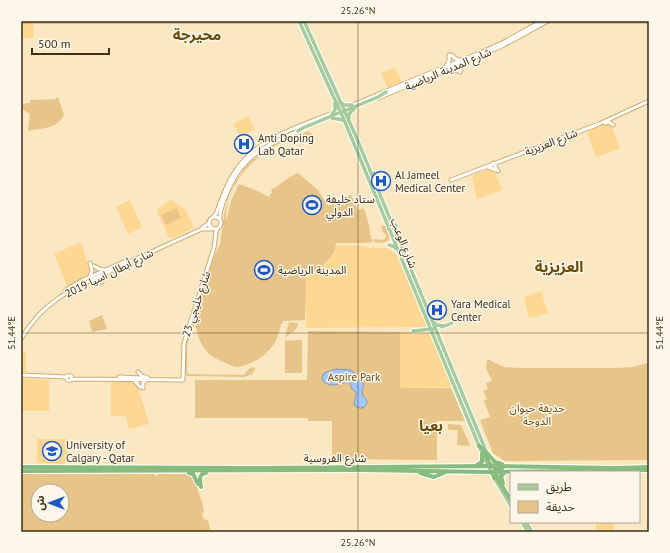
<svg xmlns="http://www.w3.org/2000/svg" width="670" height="553" font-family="'PT Sans','Noto Sans Arabic',sans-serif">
<rect width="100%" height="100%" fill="#fce7c3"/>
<path fill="#fed792" d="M21 21H33L34 37 33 38H21Z
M394 68 396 69 401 80 400 83 387 87 381 73Z
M248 116 255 129 240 137 233 124Z
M607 123 611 125 620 148 619 149 596 157 587 133 589 131Z
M491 168 494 170 502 189 501 191 477 199 472 176Z
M130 200 142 227 128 234 116 207Z
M170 200H172L186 210 194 228 173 238H169L157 211 158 209Z
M81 242 89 269 87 275 67 286 54 254Z
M346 245 364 246 369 248H386L400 256 418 305 427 321 426 327 306 328 305 275 318 269 327 263 333 255 336 246Z
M541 291 548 313 529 318 524 297Z
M400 332 430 333 453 387 402 388 400 386Z
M21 352H26V374L21 373Z
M21 378 49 380V411H21Z
M111 381H134L137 384 149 424 129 429 126 416H111Z
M37 439H67V462L64 464 38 463 37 462Z
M596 522H614V532H596Z"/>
<path fill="#e7c488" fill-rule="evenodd" d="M58 97 64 115C57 129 42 128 28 131L30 114 21 108V104L30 103V100L54 99Z
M308 131 312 134 310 138C303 140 296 138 289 140 257 150 224 185 226 221L231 201 239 184 253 189 269 197 272 192 271 191 274 187 275 188 288 178 298 173 318 190 328 206 351 195 358 210 364 208 369 225 371 239 382 240 385 239 386 235 383 232 381 227V226H386C387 228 390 232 390 235 391 245 376 244 372 240V242L364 243H336C335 259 320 269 306 275L305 320 283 321C280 326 279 333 277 338 270 354 254 364 238 367 234 367 230 365 226 363 205 356 199 343 195 323L187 345V371L188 374 244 375 248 370 252 367 255 368V370L252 374 245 377 187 376 185 373V345L193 322 196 309 212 261 220 244 225 209 234 184 247 165 267 148 275 143 296 137Z
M177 208 181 218 166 225 161 215Z
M102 315 107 329 92 332 89 321Z
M288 322 298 323C298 327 296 329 292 333L289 331 291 333 285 338 289 322Z
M308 331 400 332V386L402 388H451L465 421H437V460L332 459V421H308V418H195V380H307Z
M302 340V373H285V341Z
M487 359 504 367 520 368H615L633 367 648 363 649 460 505 461 493 453 480 420 490 417 484 401 487 399 483 391 488 389 486 383 492 381 486 368Z
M448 424 461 425 470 445 469 446 457 445 458 430H448Z
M21 473 154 474 156 476 160 474H191L194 476 204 510 202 515 203 518 208 521 211 532H21ZM38 491H62V515H38Z"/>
<path fill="#a4c6fe" stroke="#8599b9" d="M336 369 351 370 355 374 356 379 363 383 364 385 362 390 363 396C370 400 367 409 359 408L355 406C353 400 357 397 356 392L352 389 350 383C340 381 333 390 323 381L322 377 324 373Z"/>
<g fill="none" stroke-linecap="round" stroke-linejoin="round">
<defs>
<path id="secondary" d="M451 55 456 59 461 60
M446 66 449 61V55
M450 69 457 71
M460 72 462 64
M378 98 502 46 548 21
M332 118 344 113
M605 123 609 122 613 125
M551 144 557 142 559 144
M493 163 498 171
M488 167 496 170
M451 180 599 124 649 101
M209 223a6 6 0 1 1 12 0a6 6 0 1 1-12 0Z
M213 217 216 214C224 192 231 172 248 156 270 134 314 121 343 109 389 90 434 71 480 53L504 42 542 21
M220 219C219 211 223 203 226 196 239 158 265 145 299 131
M202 228 209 223
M94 266 99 269 105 270
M90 276 92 271 90 263
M93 279 99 282
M102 282 101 277 103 275
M66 290 83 280 126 261
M21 339C44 299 76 287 115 269 144 255 173 242 202 229H211
M138 372 142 376 148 378
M21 375 67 377
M66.5 378a2.5 2.5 0 1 1 5 0a2.5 2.5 0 1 1-5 0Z
M119 377 141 378
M72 379 183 380 184 343 214 248 216 232 217 229
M134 380 140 387
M143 388V383L146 380"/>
<path id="primary" d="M299 21 345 122 479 446 492 474 511 506
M304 21 355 134 486 451
M340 102 344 105H352
M342 112 378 97 386 92
M332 114 335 110V103
M332 118 343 120
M349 120V114L355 108
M298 131 303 128 341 112
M374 181V173
M395 232 396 225
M389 245 393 246 397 249
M434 323 437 325 444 326
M442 327 452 323
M413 331 433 329
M492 464 501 481
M522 522 528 532
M526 522 532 532"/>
<path id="trunk" d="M479 446 483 449 491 467
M487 453 495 462 502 464
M477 465 482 462V454
M21 467 259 468 486 466 615 468 649 467
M21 471 358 470 488 472 649 470
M189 473 193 474 198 484
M420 473 434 477 444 473
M494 474 511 500
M494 478 495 470 502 468
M503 484 501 476 505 472
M201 487C200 481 198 474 206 473"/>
</defs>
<use href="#secondary" stroke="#cdab70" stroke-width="5"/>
<use href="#primary" stroke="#fff" stroke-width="5.5"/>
<use href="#trunk" stroke="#fff" stroke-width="6"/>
<use href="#secondary" stroke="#fff" stroke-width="3"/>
<use href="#primary" stroke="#a6cc9e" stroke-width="3.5"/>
<use href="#trunk" stroke="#88bb7e" stroke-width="4"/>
</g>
<path fill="none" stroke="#3e3017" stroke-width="1" stroke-opacity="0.45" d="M358 21V532M21 23H649M21 333H649"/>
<defs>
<symbol id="hospital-ring" viewBox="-11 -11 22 22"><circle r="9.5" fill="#fdf6ea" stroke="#1a59c5" stroke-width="1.5"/><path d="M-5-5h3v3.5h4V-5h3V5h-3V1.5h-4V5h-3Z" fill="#1a59c5"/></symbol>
<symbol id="stadium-ring" viewBox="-11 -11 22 22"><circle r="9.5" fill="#fdf6ea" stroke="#1a59c5" stroke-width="1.5"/><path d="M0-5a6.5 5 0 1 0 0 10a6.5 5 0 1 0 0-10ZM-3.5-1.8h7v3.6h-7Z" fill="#1a59c5"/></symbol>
<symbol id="university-ring" viewBox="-11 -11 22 22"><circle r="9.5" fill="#fdf6ea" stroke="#1a59c5" stroke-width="1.5"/><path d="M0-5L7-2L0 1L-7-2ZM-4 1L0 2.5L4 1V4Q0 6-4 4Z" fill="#1a59c5"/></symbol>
</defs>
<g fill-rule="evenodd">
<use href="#hospital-ring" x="233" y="133" width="22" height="22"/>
<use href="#hospital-ring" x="370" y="170" width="22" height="22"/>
<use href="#stadium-ring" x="301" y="194" width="22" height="22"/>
<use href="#stadium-ring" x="253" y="259" width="22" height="22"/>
<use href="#hospital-ring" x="426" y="299" width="22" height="22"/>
<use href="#university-ring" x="41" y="440" width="22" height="22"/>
</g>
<g text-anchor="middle" stroke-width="3" stroke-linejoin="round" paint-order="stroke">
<g font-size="11" fill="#3e3017" stroke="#fdf6ea">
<text transform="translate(448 69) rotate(-23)" y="4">شارع المدينة الرياضية</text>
<text transform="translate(551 142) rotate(-21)" y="4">شارع العزيزية</text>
<text transform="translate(404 243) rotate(68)" y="4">شارع الوعب</text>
<text transform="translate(109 273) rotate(-26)" y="4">شارع أبطال اسيا 2019</text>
<text transform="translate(196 304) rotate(-72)" y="4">شارع خليجي 23</text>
<text x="335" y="462">شارع الفروسية</text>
</g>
<g font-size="11" fill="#3e3017" stroke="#fdf6ea" text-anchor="start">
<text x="258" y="142">Anti Doping<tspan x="258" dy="13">Lab Qatar</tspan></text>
<text x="395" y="179">Al Jameel<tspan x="395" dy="13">Medical Center</tspan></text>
<text x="326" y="203">ستاد خليفة<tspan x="326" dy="13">الدولي</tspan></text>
<text x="278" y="274">المدينة الرياضية</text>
<text x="451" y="308">Yara Medical<tspan x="451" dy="13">Center</tspan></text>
<text x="66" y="449">University of<tspan x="66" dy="13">Calgary - Qatar</tspan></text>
</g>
<g font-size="11" fill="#6d4f12" stroke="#fdf6ea">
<text x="354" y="381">Aspire Park</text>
<text x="537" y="412">حديقة حيوان<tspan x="537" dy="13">الدوحة</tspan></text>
</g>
<g font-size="15" font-weight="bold" fill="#694a05" stroke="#fdf6ea">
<text x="197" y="40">محيرجة</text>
<text x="559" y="272">العزيزية</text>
<text x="431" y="431">بعيا</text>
</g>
</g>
<rect width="670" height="553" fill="none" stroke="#fdf6ea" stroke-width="44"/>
<rect x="510" y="471" width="130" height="52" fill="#fdf6ea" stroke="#b1a796"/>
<rect x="518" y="484" width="20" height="6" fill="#a6cc9e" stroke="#b1a796"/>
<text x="546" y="491" font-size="12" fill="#3e3017">طريق</text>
<rect x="518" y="501" width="20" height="12" fill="#e7c488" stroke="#b1a796"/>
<text x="546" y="511" font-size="12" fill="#3e3017">حديقة</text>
<g transform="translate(50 503) rotate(270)"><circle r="19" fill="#fdf6ea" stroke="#b1a796"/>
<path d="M0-3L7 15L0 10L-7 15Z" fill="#1a59c5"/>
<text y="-6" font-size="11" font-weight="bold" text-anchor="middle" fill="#3e3017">ش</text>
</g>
<path d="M32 48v6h77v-6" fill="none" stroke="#3e3017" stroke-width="2"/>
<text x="38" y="48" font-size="12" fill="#3e3017" stroke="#fdf6ea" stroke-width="3" paint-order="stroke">500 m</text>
<rect x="22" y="22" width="626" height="509" fill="none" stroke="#3e3017" stroke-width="1.5"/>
<g font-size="10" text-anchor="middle" fill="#3e3017">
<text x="358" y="14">25.26°N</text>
<text transform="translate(659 333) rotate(-90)" y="4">51.44°E</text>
<text transform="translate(11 333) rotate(-90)" y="4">51.44°E</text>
<text x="358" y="546">25.26°N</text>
</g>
</svg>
